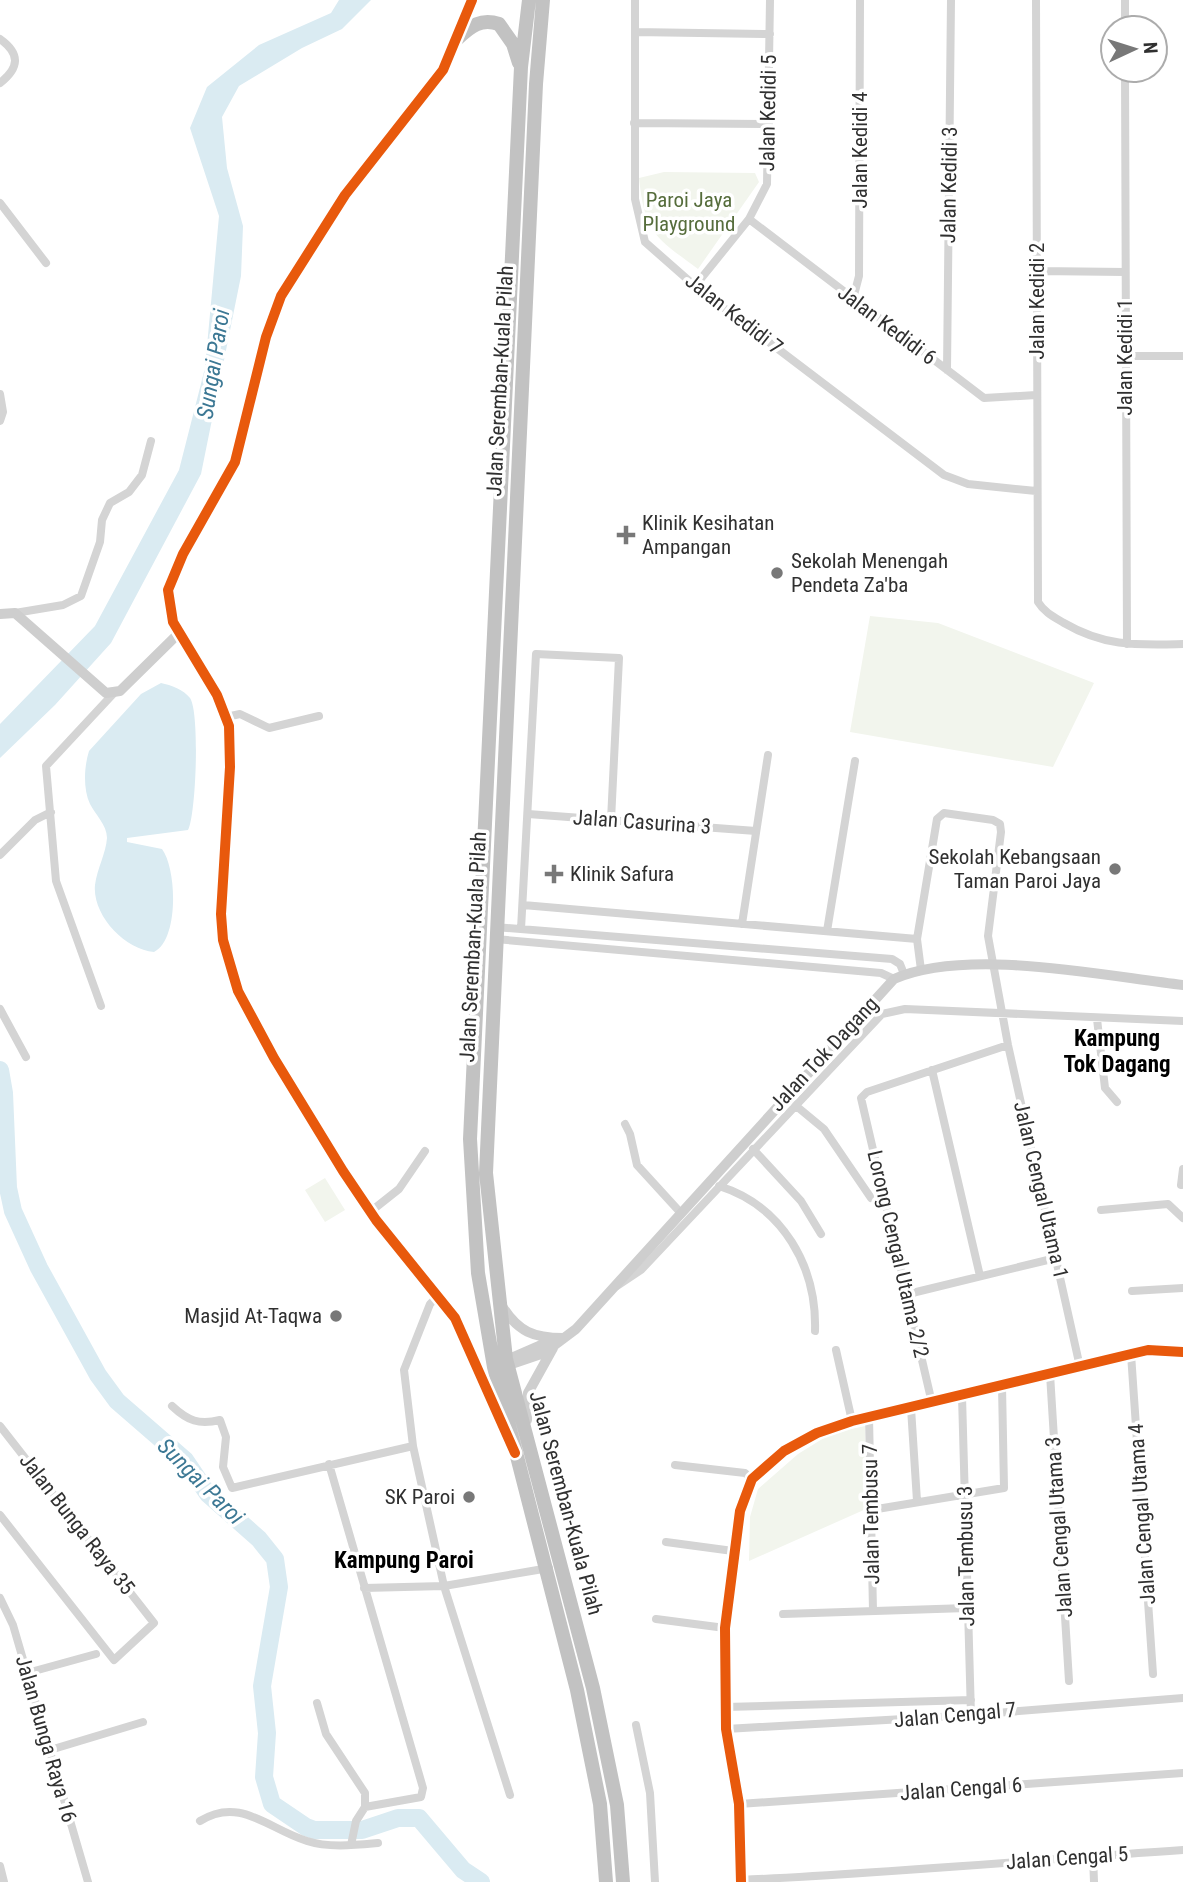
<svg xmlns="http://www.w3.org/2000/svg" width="1183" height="1882" font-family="'Roboto Condensed',sans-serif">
<rect width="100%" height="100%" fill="#fff"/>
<path fill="#f2f5ed" d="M664 172 755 173 759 182 698 269C655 237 645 234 639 178Z
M870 616 938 623 1094 683 1053 767 850 732Z
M325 1178 345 1210 325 1222 305 1190Z
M865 1426 866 1509 749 1561 750 1517 758 1489 798 1454 832 1433Z"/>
<path fill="#daebf2" d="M339 0H371L342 29 302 48 239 86 222 117 227 168 243 226 241 276 201 474 111 643 55 705 0 758V724L95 626 179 470 205 368 219 216 190 128 207 87 259 45 331 13Z
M161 683C171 685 184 690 190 698 200 712 196 816 188 830L127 838V842L162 849C177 869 179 940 154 952 125 950 92 915 95 885 97 869 106 853 107 838 107 825 95 814 90 804 83 789 84 767 89 751L141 694Z"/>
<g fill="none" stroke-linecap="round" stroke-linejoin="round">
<path stroke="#daebf2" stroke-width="18" d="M0 1070 4 1093 8 1188 13 1211 39 1268 98 1375 117 1401 185 1460 208 1494 259 1539 275 1559 279 1587 262 1686 267 1733 264 1777 272 1804 306 1827 314 1830H362L398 1818H419L463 1870 481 1882"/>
<path stroke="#d4d4d4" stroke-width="8" d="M635 0V199L645 242 695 286 944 475 968 484 1036 491
M1036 0 1038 602C1044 612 1054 617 1064 623 1105 647 1137 645 1183 644
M1125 0V28
M635 32 770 34
M0 39C21 54 19 68 0 83
M1125 70 1127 644
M634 123 769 124
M0 203 46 263
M749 219 984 398 1036 395
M1038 271 1125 272
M695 286 749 219 767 184 770 0
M853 299 859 276 860 0
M1125 356H1183
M947 370 951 0
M0 394 3 412 0 421
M15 613 63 605 81 596 100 542 102 520 110 503 129 492 142 475 151 441
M226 717 240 714 269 728 319 716
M528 814 756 831
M0 855 35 820 51 812
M523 905 917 939
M742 924 768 755
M495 927 892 959 900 964 904 974
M521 929 536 654 619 658 611 820
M827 931 855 761
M495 939 881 973 894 979
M921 970 917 939 937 819 944 813 993 820 1000 824 1001 832 988 936 1008 1045 1080 1367
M101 1006 56 881 46 766 113 694
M0 1009 26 1057
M1097 1019 1105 1088 1117 1102
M932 1070 980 1276
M795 1105 824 1129 871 1198
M625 1124 630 1134 637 1165 679 1211
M753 1149 801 1201 821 1234
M1181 1185 1183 1169
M719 1186C783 1206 817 1267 815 1331
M1101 1210 1168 1204 1183 1218
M370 1212 399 1189 425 1151
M617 1286 641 1270 882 1014 905 1009 1183 1021
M1132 1291 1183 1288
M908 1294 1056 1258
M437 1297 430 1304 404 1370 413 1446 444 1586 510 1795
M836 1350 852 1421
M1131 1354 1153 1674
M1050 1374 1069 1681
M962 1396 971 1715
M932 1403 861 1098 867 1092 1008 1045
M172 1406C188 1421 199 1425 220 1420L226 1437 223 1467 232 1488 413 1446
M911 1408 917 1501
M869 1417 873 1611
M0 1426 154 1623 114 1660 0 1515
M329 1464 423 1788 421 1797 365 1807
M675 1465 745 1473 752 1479
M871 1510 1004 1488 1002 1386
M666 1542 733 1551
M364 1588 444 1586 549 1568
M0 1598 13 1625 88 1882
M783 1614 967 1608
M656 1619 725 1628
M27 1673 96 1654
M317 1703 326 1734 365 1793V1807L356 1821 351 1845
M725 1707 971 1700
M636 1725 650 1793 655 1882
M726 1729 957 1716 1183 1698
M50 1750 143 1722
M739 1804 1183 1773
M200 1821C240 1796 268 1829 307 1841 328 1848 356 1845 378 1843
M1093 1856 1094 1882
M0 1866 4 1882
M741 1880C889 1873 1035 1860 1183 1850
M741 1882 739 1804 726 1729 725 1628 740 1511 752 1479 784 1451 817 1433 852 1421 1131 1354 1148 1350 1183 1352"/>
<path stroke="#cecece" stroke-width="10" d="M472 0 443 70 345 195 281 296 266 337 235 462 183 554 168 590 173 622 217 695 229 726 230 767 221 914 223 940 238 991 274 1058 343 1171 376 1220 455 1318 504 1427
M0 614 15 613 106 693 120 691 179 633
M502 1306C518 1332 534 1338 563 1338
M500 1363 541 1345 556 1343
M503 1367 544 1353 576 1329 894 979C968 947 1103 976 1183 985
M527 1420 528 1393 553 1348"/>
<path stroke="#c2c2c2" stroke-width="14" d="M529 0 521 67 470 1139 478 1273 494 1367 577 1690 600 1804 606 1882
M543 0 536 84 486 1173 506 1359 593 1688 617 1805 623 1882
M458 38C471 26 481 18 499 24L513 44 519 63"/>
<defs>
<path id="cycleway" d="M472 0 443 70 345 195 281 296 266 337 235 462 183 554 168 590 173 622 217 695 229 726 230 767 221 914 223 940 238 991 274 1058 343 1171 376 1220 455 1318 515 1453
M741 1882 739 1804 726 1729 725 1628 740 1511 752 1479 784 1451 817 1433 852 1421 1131 1354 1148 1350 1183 1352"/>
</defs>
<use href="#cycleway" stroke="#fff" stroke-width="15"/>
<use href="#cycleway" stroke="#e8590c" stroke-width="10"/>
</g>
<g fill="#787878" stroke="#fff" stroke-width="2.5">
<path d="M622.5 524.5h7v7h7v7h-7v7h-7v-7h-7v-7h7z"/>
<circle cx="777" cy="573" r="7"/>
<circle cx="1115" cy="869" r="7"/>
<path d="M550.5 863.5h7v7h7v7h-7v7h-7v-7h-7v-7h7z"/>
<circle cx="336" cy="1316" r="7"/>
<circle cx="469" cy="1497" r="7"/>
</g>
<g text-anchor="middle" stroke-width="7" stroke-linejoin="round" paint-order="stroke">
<g font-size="21" fill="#303030" stroke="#fff">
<text transform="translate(768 113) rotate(-89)" y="7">Jalan Kedidi 5</text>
<text transform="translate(860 150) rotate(-90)" y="7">Jalan Kedidi 4</text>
<text transform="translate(949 185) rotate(-89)" y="7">Jalan Kedidi 3</text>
<text transform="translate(1037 301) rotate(-90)" y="7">Jalan Kedidi 2</text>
<text transform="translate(734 314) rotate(38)" y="7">Jalan Kedidi 7</text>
<text transform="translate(887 325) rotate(37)" y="7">Jalan Kedidi 6</text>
<text transform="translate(1125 357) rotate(-90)" y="7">Jalan Kedidi 1</text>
<text transform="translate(500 381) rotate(-87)" y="7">Jalan Seremban-Kuala Pilah</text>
<text transform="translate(642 822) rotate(4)" y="7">Jalan Casurina 3</text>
<text transform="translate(473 947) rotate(-87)" y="7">Jalan Seremban-Kuala Pilah</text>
<text transform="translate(824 1054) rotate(-47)" y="7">Jalan Tok Dagang</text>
<text transform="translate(1041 1190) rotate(77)" y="7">Jalan Cengal Utama 1</text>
<text transform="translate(898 1254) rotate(77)" y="7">Lorong Cengal Utama 2/2</text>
<text transform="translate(566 1503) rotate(75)" y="7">Jalan Seremban-Kuala Pilah</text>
<text transform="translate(871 1514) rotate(-91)" y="7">Jalan Tembusu 7</text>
<text transform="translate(1142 1514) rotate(-94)" y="7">Jalan Cengal Utama 4</text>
<text transform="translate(77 1524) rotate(52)" y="7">Jalan Bunga Raya 35</text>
<text transform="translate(1059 1527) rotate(-94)" y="7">Jalan Cengal Utama 3</text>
<text transform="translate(966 1556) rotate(-91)" y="7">Jalan Tembusu 3</text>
<text transform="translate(955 1715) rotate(-5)" y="7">Jalan Cengal 7</text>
<text transform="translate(46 1739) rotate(74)" y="7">Jalan Bunga Raya 16</text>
<text transform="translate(961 1789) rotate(-4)" y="7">Jalan Cengal 6</text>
<text transform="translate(1067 1858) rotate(-4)" y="7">Jalan Cengal 5</text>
</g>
<g font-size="21" fill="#566d3c" stroke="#fff">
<text x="689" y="207">Paroi Jaya<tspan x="689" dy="24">Playground</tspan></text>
</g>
<g font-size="21" fill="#303030" stroke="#fff" text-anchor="start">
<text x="642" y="530">Klinik Kesihatan<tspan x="642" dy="24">Ampangan</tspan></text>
<text x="791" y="568">Sekolah Menengah<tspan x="791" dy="24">Pendeta Za'ba</tspan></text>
<text x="1101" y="864" text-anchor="end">Sekolah Kebangsaan<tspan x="1101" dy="24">Taman Paroi Jaya</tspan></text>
<text x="570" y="881">Klinik Safura</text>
<text x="322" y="1323" text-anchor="end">Masjid At-Taqwa</text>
<text x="455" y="1504" text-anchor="end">SK Paroi</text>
</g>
<g font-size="23" font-style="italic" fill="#3c7894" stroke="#fff">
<text transform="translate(213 364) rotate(-81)" y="8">Sungai Paroi</text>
<text transform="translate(201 1481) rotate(45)" y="8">Sungai Paroi</text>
</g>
<g font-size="23" font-weight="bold" fill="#000" stroke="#fff">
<text x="1117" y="1046">Kampung<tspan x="1117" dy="26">Tok Dagang</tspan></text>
<text x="404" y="1568">Kampung Paroi</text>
</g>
</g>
<g transform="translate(1134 49) rotate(86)"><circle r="33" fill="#ffffff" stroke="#acacac" stroke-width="2"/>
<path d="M0-5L12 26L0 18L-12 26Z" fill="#787878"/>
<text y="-10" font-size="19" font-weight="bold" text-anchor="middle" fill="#303030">N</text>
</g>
</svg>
